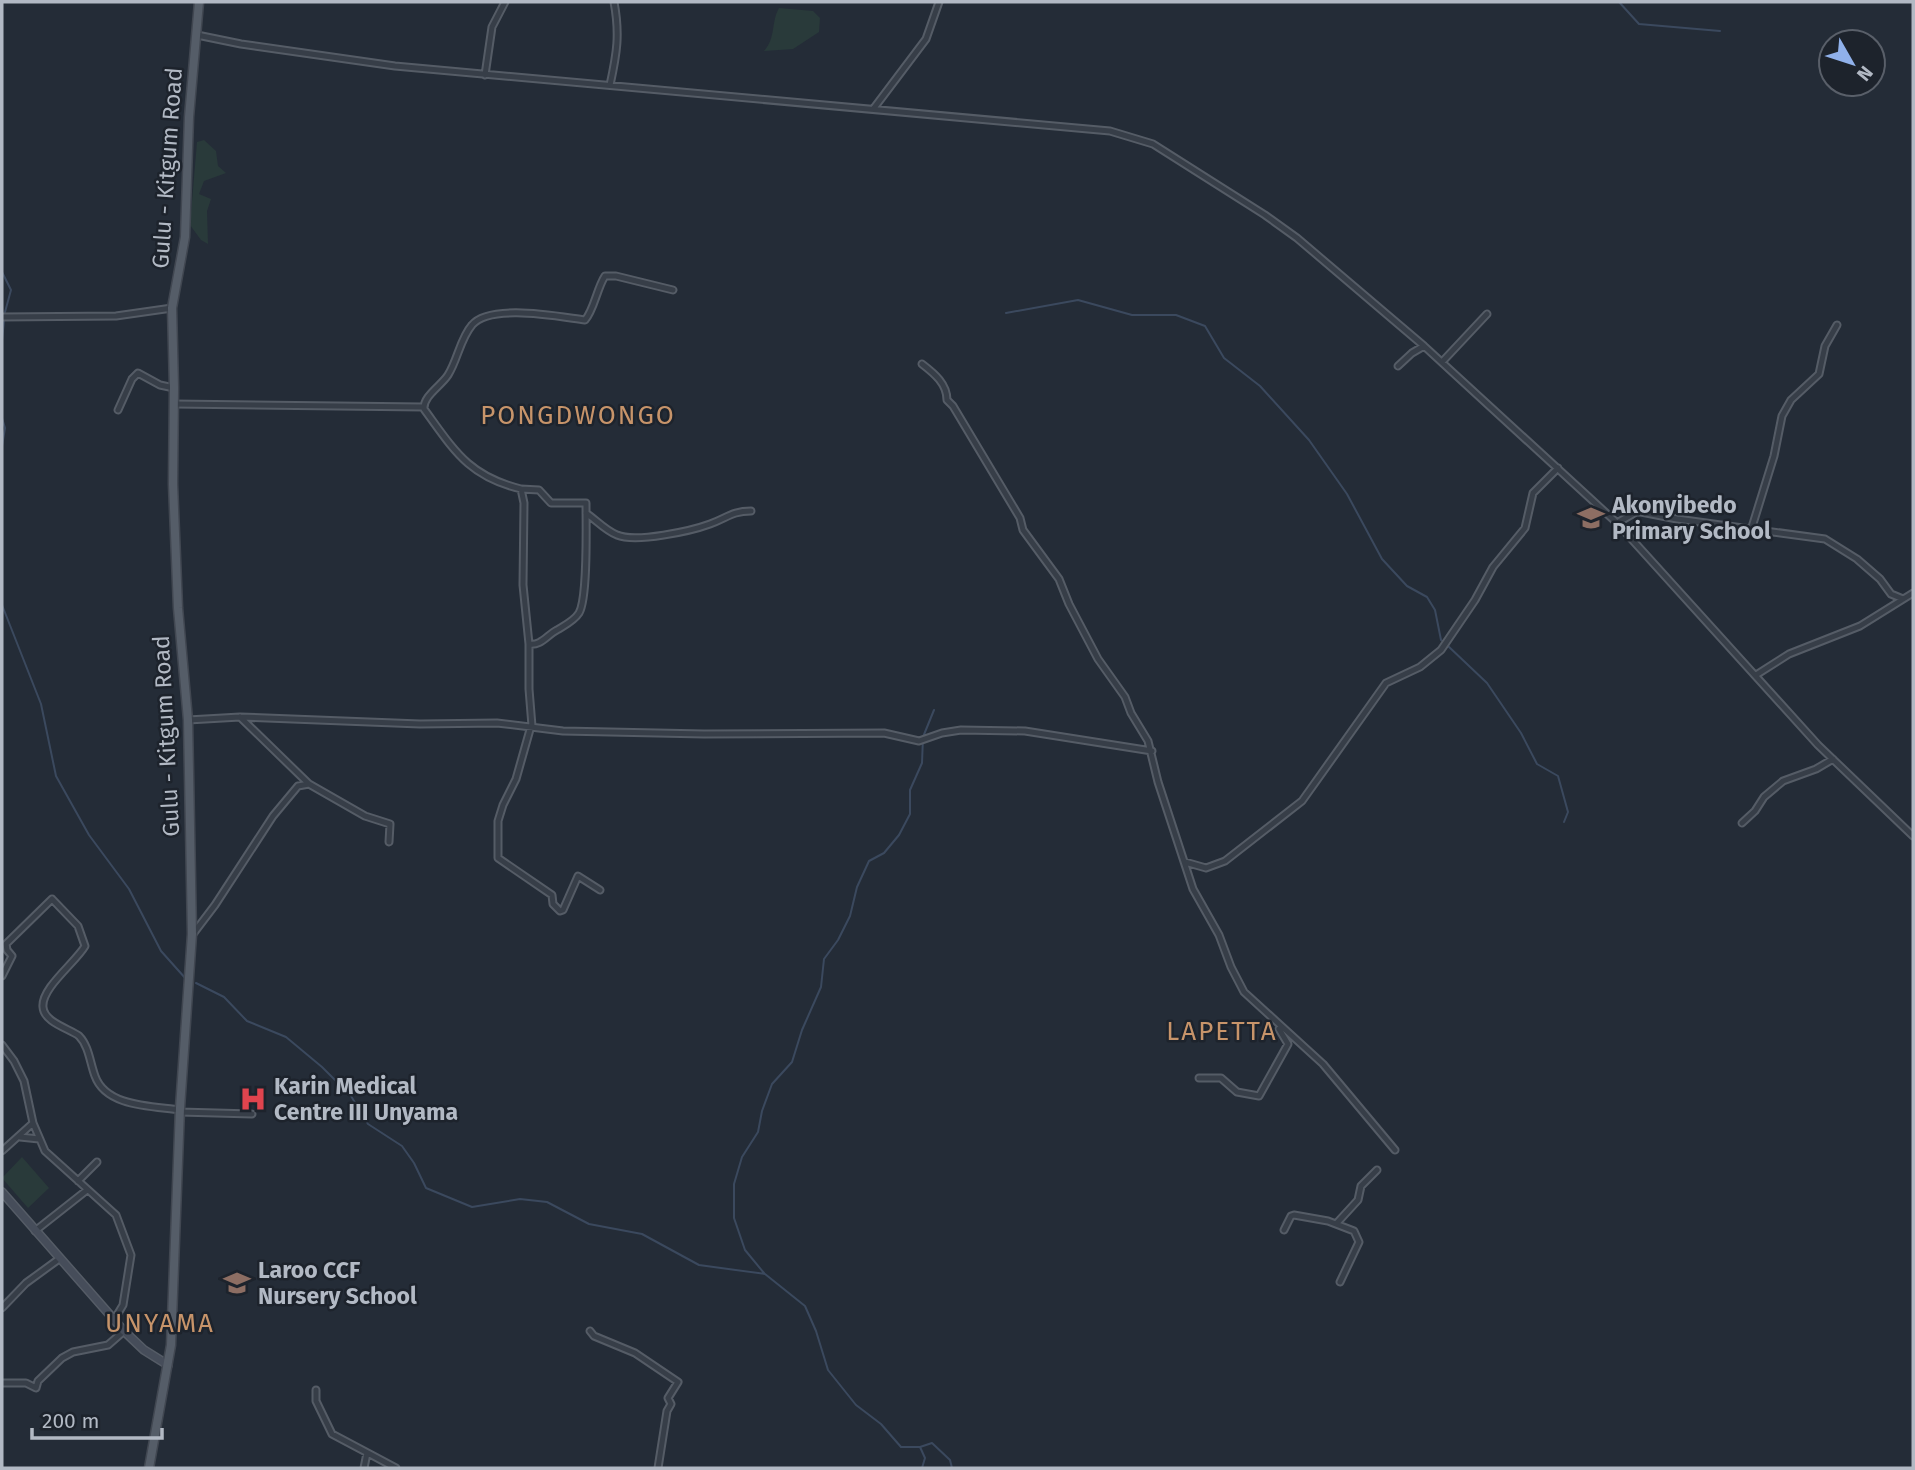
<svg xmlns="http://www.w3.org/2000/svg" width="1915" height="1470" font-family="'Fira Sans',sans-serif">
<rect width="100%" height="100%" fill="#242c37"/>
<path fill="#293a3a" d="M779 8 813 11 820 18 819 32 793 49 764 51C776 38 771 22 779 8Z
M204 140 216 151 218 166 226 173 204 181 199 194 211 199 207 211 208 244 201 240 190 225 197 142Z
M22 1157 49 1188 28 1208 2 1178Z"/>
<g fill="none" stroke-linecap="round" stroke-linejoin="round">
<path stroke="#3b495e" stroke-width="2" d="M1619 2 1639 24 1720 31
M2 272 11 290 5 312 2 340
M1006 313 1078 300 1132 315H1176L1205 326 1224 358 1260 386 1309 440 1347 494 1382 559 1407 586 1427 597 1435 610 1441 640 1444 642
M2 418 5 428 2 446
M2 605 41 704 56 776 89 835 129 889 161 951 186 979
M1448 646 1487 683 1521 733 1537 764 1558 776 1568 812 1564 822
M196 983 224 997 247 1021 286 1037 322 1067 351 1096 368 1124 402 1146 414 1163 426 1188 472 1207 520 1199 547 1202 589 1224 642 1234 699 1265 765 1274 805 1306 816 1331 828 1370 856 1405 881 1424 901 1447H920L932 1443 950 1460 952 1468
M764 1273 745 1250 734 1218V1184L742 1157 758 1132 762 1111 772 1084 792 1062 802 1030 821 987 824 959 838 940 850 916 857 887 869 861 884 853 899 835 910 814V790L922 763 923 737 934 710
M920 1447 925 1458 922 1468"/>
<defs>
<path id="street" d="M197 35 241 44 395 66 1110 131 1153 144 1265 215 1297 238 1424 346 1617 523 1818 745 1913 836
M485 75 492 27 505 2
M610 85C617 53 620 34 614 2
M874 108 926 39 939 2
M2 317 116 316 172 308
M1442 362 1487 314
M922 364C935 374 947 384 947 400L953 406 1020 518 1023 530 1059 579 1069 604 1098 659 1125 697 1131 713 1148 741 1158 782 1193 889 1219 935 1231 967 1244 992 1323 1064 1395 1150
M1398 366 1412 353 1424 346
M174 404 423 407
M118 410 132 379 138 373 160 385 174 388
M521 489 539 490 551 503H586C586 524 588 598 579 613 574 621 565 625 557 630 547 635 541 646 529 644
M586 513C596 520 606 531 617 535 636 543 691 531 710 524 727 518 732 511 751 511
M1617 523 1636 512H1641L1677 519 1825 539 1857 559 1880 579 1891 594 1903 599
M1752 527 1774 456 1782 416 1791 400 1819 374 1825 346 1837 325
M1756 675 1789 654 1860 626 1913 593
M240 717 309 784 365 816 390 824 389 842
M188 720 240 717 420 724 497 723 563 731 704 734 884 733 919 741 942 733 961 730 1025 731 1152 751
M531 726 516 779 503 805 498 821V858L552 895 553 904 560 911 563 910 578 876 600 890
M532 726 529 689V644L523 585 524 503 521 489C468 476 454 450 424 409 423 396 441 386 448 375 458 359 460 339 472 325 490 303 560 317 585 320 594 310 597 288 605 276H616L673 290
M1742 823 1755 811 1764 797 1783 781 1816 769 1833 759
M1185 862 1206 868 1225 861 1302 801 1386 683 1420 667 1441 650 1475 600 1493 567 1525 528 1533 493 1558 468
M193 934 215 905 273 816 298 786 309 784
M2 976 12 956 7 950 6 944 52 899 78 926 85 946C76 962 41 988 43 1007 44 1023 71 1029 79 1036 89 1046 90 1063 95 1076 106 1107 152 1106 180 1110
M2 1045 14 1061 24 1081 33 1123 45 1151 116 1215 131 1255 123 1305 114 1320
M1199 1078H1221L1237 1092 1259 1096 1288 1044 1279 1029
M180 1112 252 1114
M20 1137 39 1139
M2 1151 33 1123
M78 1181 97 1162
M1336 1224 1358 1200 1361 1186 1377 1170
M1284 1230 1291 1216 1294 1215 1328 1221 1354 1231 1359 1242 1340 1282
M35 1231 87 1190
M2 1308 26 1283 59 1259
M590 1331 594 1336 635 1353 678 1382 668 1398 671 1404 667 1411 658 1468
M2 1383H26L36 1388 38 1381 62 1358 73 1352 108 1345 124 1331
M316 1390V1401L332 1434 396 1468
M364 1468 367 1453"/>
<path id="secondary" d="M2 1192 124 1331 144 1350 168 1365"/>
<path id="primary" d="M149 1468 171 1345 180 1108 192 934 188 720 178 608 173 484 174 388 172 308 185 237 189 117 199 2"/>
</defs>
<use href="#street" stroke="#555c66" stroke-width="9"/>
<use href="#secondary" stroke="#555c66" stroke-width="10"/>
<use href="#primary" stroke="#414751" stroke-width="11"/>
<use href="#street" stroke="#373e48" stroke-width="5"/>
<use href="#secondary" stroke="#464d5a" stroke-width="7"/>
<use href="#primary" stroke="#555d68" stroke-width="8"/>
</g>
<defs>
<symbol id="school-bare" viewBox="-9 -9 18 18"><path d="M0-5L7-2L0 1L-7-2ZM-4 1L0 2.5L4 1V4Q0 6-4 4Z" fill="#8d6e63" stroke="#1d232c" stroke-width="2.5" paint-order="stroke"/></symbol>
<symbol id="hospital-bare" viewBox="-9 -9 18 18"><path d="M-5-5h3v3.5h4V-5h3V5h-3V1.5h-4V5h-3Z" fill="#e0444e" stroke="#1d232c" stroke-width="2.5" paint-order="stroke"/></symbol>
</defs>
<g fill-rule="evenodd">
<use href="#school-bare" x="1572" y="499" width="38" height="38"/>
<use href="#hospital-bare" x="234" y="1080" width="38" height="38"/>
<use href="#school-bare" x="218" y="1264" width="38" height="38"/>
</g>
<g text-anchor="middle" stroke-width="5" stroke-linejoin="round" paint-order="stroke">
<g font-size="23" fill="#b2b9c4" stroke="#1d232c">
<text transform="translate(167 168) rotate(-86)" y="8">Gulu - Kitgum Road</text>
<text transform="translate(166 736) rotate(-93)" y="8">Gulu - Kitgum Road</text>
</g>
<g font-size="23" font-weight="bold" fill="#b2b9c4" stroke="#1d232c" text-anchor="start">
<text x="1612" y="513">Akonyibedo<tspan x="1612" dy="26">Primary School</tspan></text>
<text x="274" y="1094">Karin Medical<tspan x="274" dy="26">Centre III Unyama</tspan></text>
<text x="258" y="1278">Laroo CCF<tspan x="258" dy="26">Nursery School</tspan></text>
</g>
<g font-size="26" letter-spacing="2" fill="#c7946a" stroke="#1d232c">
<text x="578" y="424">PONGDWONGO</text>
<text x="1222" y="1040">LAPETTA</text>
<text x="160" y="1332">UNYAMA</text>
</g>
</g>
<rect width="1915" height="1470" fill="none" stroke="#b2b9c4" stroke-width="7"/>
<g transform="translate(1852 63) rotate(129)"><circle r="33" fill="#1d232c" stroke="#595f69" stroke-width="2"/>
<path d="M0-5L12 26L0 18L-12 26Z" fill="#90b1eb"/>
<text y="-10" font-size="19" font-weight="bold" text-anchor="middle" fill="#b2b9c4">N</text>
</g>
<path d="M32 1428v10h130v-10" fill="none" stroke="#b2b9c4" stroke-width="3.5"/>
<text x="42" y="1428" font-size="21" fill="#b2b9c4" stroke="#1d232c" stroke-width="5" paint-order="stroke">200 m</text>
</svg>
